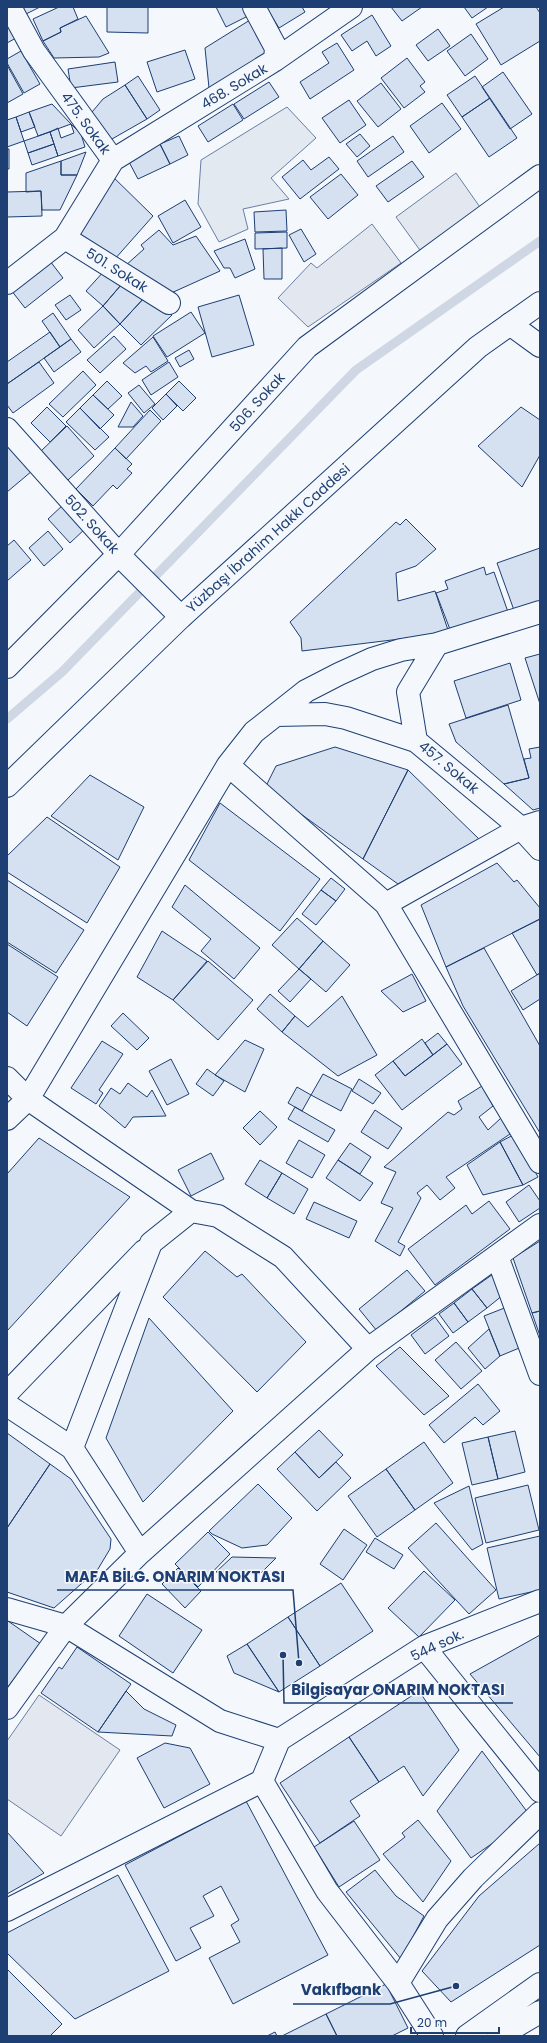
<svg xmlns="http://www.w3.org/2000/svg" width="547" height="2043" font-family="Poppins,sans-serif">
<rect width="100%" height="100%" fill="#f4f7fb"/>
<path fill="#e3e9f0" stroke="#687fa3" d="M287 107 316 138 271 178 289 199 243 209 248 229 219 242 198 204 201 160Z"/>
<path fill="#e3e8f0" stroke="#687fa3" d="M456 173 482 210 422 253 396 217Z
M372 224 401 263 308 327 278 298 311 263 317 268Z
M39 1695 120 1750 61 1836 7 1799V1741Z"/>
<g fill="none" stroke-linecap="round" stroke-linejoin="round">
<path stroke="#cfd7e4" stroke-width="9" d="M7 719 62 672 356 370 540 241"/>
</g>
<path fill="#d5e0f0" stroke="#1d3f73" d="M23 7H40L26 14Z
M59 7H73L78 19 60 28 61 32 43 41 33 19Z
M107 7H148V33L107 32Z
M216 7H244L248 16 226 27Z
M266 7H302L305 12 279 28Z
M391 7H422L402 21Z
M464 7H488L472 18Z
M504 7H536L540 13V41L501 65 476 24Z
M372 15 391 46 376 56 367 41 352 51 341 35Z
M86 16 109 53 99 57 54 58 43 41 61 32 60 28Z
M250 20 268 52 209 88 205 48Z
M7 21 16 38 7 43Z
M438 29 450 46 428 61 416 45Z
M471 34 488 59 465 76 447 51Z
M337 43 354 70 310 99 300 82 329 63 322 52Z
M185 50 195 79 157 92 147 62Z
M21 51 40 84 24 93 7 63V59Z
M407 58 425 82 420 86 425 92 404 108 381 78Z
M115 62 118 82 71 88 68 69Z
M7 65 23 94 7 103Z
M503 72 532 114 510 129 482 87Z
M138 76 160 110 147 119 125 85Z
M475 76 490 98 462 117 447 95Z
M269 82 279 97 244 119 234 104Z
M381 83 401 109 378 127 357 101Z
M125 85 147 119 105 143 87 118 103 99Z
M490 98 517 138 489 157 462 117Z
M349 100 366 125 340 143 322 118Z
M442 103 461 129 429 153 410 126Z
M52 104 71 124 38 136 29 112Z
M233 104 243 120 208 142 198 126Z
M29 112 35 127 21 132 16 117Z
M16 117 24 141 7 147V120Z
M71 124 81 134 85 147 58 156 50 132 58 128 61 138 74 133Z
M50 132 54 144 28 153 24 141Z
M360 134 370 146 357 157 346 144Z
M179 136 188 155 170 164 160 144Z
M393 136 404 152 368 177 357 161Z
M54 144 58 156 32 165 28 153Z
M160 144 170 164 138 179 128 160Z
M7 149H9V169H7Z
M86 152 77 175H61V161Z
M329 157 339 169 300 199 282 177 303 160 311 170Z
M61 161V175H77L60 210H42L41 191 26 192V173Z
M412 161 424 177 388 202 376 186Z
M108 172 153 216 114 260 74 235Z
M341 174 358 195 328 219 310 197Z
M41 191 42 216 7 217V192Z
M185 200 201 227 173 243 158 216Z
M286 210 287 231 255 232 254 212Z
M301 229 316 254 304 262 289 235Z
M159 230 173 245 196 236 220 271 169 294 156 281 148 286 125 266 144 249 141 245Z
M287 232V248L255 249V233Z
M245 239 255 269 235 278 230 268H224L214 251Z
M282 248V279H264L263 249Z
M50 261 63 278 25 308 11 290Z
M105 270 121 285 103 306 86 291Z
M121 285 144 298 120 324 103 306Z
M70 295 81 310 66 320 55 305Z
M239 295 254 345 212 357 198 307Z
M144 298 172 315 141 345 120 324Z
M103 306 120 324 94 348 78 330Z
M191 312 205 333 167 357 153 336Z
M53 313 71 339 60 347 42 321Z
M50 332 60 347 7 384V362Z
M114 336 126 349 100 373 87 360Z
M153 337 168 361 151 372 146 366 135 373 123 363Z
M71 339 81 352 54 372 44 358Z
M189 350 194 359 180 367 175 358Z
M39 362 54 383 13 413 7 405V384Z
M169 362 178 377 151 395 142 380Z
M83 371 96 385 63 417 49 404Z
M107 381 122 396 108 409 93 395Z
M179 381 196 398 183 411 166 394Z
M139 385 155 404 144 413 128 393Z
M166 394 177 406 163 420 152 408Z
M93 395 114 415 100 429 80 408Z
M131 402 143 416 133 427H118Z
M47 407 66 426 50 442 31 423Z
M521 407 540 420V455L522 487 478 446Z
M80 408 109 437 95 450 66 422Z
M150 410 161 421 126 459 115 448Z
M67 426 94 456 68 480 40 452Z
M7 442 32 471 7 492Z
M115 448 132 464 127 469 132 473 117 489 113 485 93 506 76 489Z
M64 504 86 528 70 543 48 519Z
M406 519 436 549 416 566 396 573 398 601 435 591 449 633 302 651 301 638 290 622 396 522 400 525Z
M48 531 63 549 44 566 29 548Z
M14 540 31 560 7 581V546Z
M540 548V604L515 613 497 563Z
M484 567 486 575 494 572 508 612 451 632 436 593 448 589 445 581Z
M540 654V704L525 658Z
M510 663 521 700 466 718 454 681Z
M508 705 529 778 504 784 456 742 449 724Z
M335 747 408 770 363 859 265 788 276 766Z
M540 747V808L533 810 504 784 529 778 524 759 531 758 529 749Z
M408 770 479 839 398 884 363 859Z
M90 775 144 807 118 860 51 816Z
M220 803 320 879 280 931 189 860Z
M47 817 120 867 87 923 7 872V856Z
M497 863 514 882 517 880 540 908V919L446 967 421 905Z
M331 878 345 889 336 901 321 890Z
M7 880 84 930 56 973 7 942Z
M185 885 260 948 234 979 201 951 211 939 172 907Z
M321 890 336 901 316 925 302 914Z
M297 918 323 941 299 969 272 945Z
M540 919V973L537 975 512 933Z
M162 931 207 961 173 1000 137 977Z
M323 941 350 965 326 992 299 969Z
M7 944 58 977 27 1026 7 1012Z
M484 948 540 1046V1133L463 1006 446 967Z
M208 961 253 1000 218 1040 173 1000Z
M299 969 311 979 290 1002 278 991Z
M540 973V999L523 1010 511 991Z
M412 974 426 1001 403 1012 381 991Z
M270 994 295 1016 282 1032 257 1009Z
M342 996 377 1055 338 1076 282 1032 295 1016 308 1027Z
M123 1013 149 1038 137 1050 111 1026Z
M438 1033 447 1044 433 1055 425 1043Z
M422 1039 433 1055 405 1076 393 1061Z
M245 1040 264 1049 245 1092 215 1075Z
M102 1041 123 1054 99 1090 103 1093 96 1104 71 1088Z
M447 1044 462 1064 402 1110 375 1075 393 1061 405 1076Z
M171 1059 189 1094 167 1105 149 1071Z
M207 1069 224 1081 213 1096 196 1084Z
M323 1074 352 1089 341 1111 311 1095Z
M359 1079 381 1093 373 1104 352 1091Z
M128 1083 147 1097 152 1090 166 1116 133 1117 125 1128 99 1106 111 1088 120 1094Z
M482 1086 493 1106 479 1117 488 1130 501 1118 510 1134 446 1177 455 1188 440 1200 427 1185 417 1193 421 1198 398 1242 405 1246 400 1256 375 1241 393 1208 381 1203 396 1172 384 1167 448 1112 454 1115 462 1109 458 1101Z
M297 1087 311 1095 302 1111 288 1103Z
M295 1107 335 1130 328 1142 288 1119Z
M375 1110 402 1128 388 1149 361 1132Z
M260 1111 277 1127 260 1145 243 1128Z
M515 1134 538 1177 523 1185 500 1142Z
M39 1138 130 1197 7 1331V1174Z
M299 1140 325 1155 312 1178 286 1163Z
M500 1142 523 1185 483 1195 467 1165Z
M350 1143 371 1157 360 1174 338 1160Z
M211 1153 224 1179 191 1196 178 1170Z
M260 1160 282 1173 267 1198 245 1184Z
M338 1160 373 1183 360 1201 326 1178Z
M282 1173 308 1189 294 1214 267 1198Z
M529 1185 540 1201V1208L519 1222 506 1202Z
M489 1201 510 1229 435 1285 408 1249 466 1205 472 1214Z
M314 1202 357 1221 349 1238 306 1219Z
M540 1241V1311L532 1313 513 1258Z
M205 1251 237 1277 242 1274 306 1342 257 1392 163 1297Z
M407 1270 425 1291 377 1331 359 1309Z
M496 1272 503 1295 487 1308 472 1289Z
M472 1289 487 1308 468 1322 454 1303Z
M454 1303 468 1322 453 1333 439 1314Z
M507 1307 524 1346 500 1356 484 1316Z
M540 1311V1336L532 1313Z
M435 1317 449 1336 425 1354 411 1335Z
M149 1318 233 1411 143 1502 106 1438Z
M489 1329 500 1356 485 1369 468 1348Z
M456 1342 482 1371 461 1389 435 1360Z
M400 1347 449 1396 424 1415 376 1366Z
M478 1384 500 1411 483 1425 475 1417 444 1443 429 1425Z
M319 1430 343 1455 319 1478 295 1452Z
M515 1431 525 1472 498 1479 488 1437Z
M7 1433 50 1464 7 1528Z
M488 1437 498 1479 472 1485 462 1443Z
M424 1442 453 1483 415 1510 386 1469Z
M295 1452 319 1478 336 1462 351 1478 317 1511 277 1469Z
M50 1464 71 1479 111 1539 110 1549 98 1569 54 1608 7 1592V1528Z
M386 1469 415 1510 377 1537 348 1496Z
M258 1484 292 1518 267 1545 242 1548 212 1534 209 1531Z
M528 1485 539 1530 486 1543 475 1498Z
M469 1486 483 1544 472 1550 434 1503Z
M436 1523 496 1590 469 1614 408 1548Z
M344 1529 367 1545 343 1580 320 1564Z
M208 1532 230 1554 198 1587 175 1564Z
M540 1536V1590L499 1599 487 1548Z
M375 1538 403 1555 394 1569 366 1552Z
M232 1557 276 1558 260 1574 216 1572Z
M178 1568 201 1591 185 1608 162 1584Z
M424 1571 455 1600 419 1637 388 1608Z
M341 1583 373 1631 320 1666 288 1617Z
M147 1594 202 1630 173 1673 119 1636Z
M288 1617 320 1666 279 1692 247 1644Z
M8 1621 41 1644 7 1688V1622Z
M540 1635V1757L470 1674Z
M247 1644 279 1692 234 1673 227 1656Z
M77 1647 131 1684 98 1732 41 1693 59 1667 62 1669Z
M126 1691 144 1709 176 1725 172 1736 98 1732Z
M419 1691 459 1750 423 1796 404 1766 379 1782 349 1737Z
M349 1737 379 1782 350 1801 360 1816 320 1843 280 1783Z
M165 1743 190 1748 210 1784 164 1808 137 1758Z
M482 1751 531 1817 471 1858 437 1811Z
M246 1801 328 1955 233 2004 209 1958 240 1942 231 1925 239 1920 221 1886 203 1896 214 1916 190 1928 201 1948 176 1961 125 1865Z
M418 1820 451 1861 423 1902 383 1854 405 1837 402 1833Z
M354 1821 380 1860 339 1887 314 1847Z
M7 1832 44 1873 7 1894Z
M540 1843V1945L451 2002 422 1971 479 1896Z
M375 1870 396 1896 424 1916 401 1959 346 1892Z
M118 1875 169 1971 75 2019 7 1953V1933Z
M7 1969 62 2024 50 2036H7Z
M386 1984 408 2028 392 2036H337L326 2014Z
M326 2014 337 2036H282Z
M275 2032 277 2036H267Z"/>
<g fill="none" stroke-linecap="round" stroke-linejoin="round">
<defs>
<path id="minor" d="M10 7 34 51 113 160
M254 7 276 48 275 60
M65 238 169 303
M7 283 65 238 113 160 275 60 351 7
M510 324 540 346
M7 429 124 560 181 617
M7 667 119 554 307 347 540 176
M276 715 325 714 346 718 416 741 521 828 540 849
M416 741 408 692 437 644
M228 765 386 904 540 1162
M386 904 521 828 540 822
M7 1078 28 1099 191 1211 218 1216 283 1257 368 1349
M7 1119 28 1099 228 765 254 732 306 691 339 674 372 659 401 650 437 644 540 612
M497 1256 540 1374
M7 1393 144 1251
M7 1405 72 1448
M140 1553 72 1448 151 1243 191 1211
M7 1609 66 1626 220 1721 279 1740 262 1781 327 1891 398 1983 432 2036
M424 1647 540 1791
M7 1708 66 1626 140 1553 368 1349 540 1225
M279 1740 424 1647 540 1601
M7 1910 262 1781
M398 1983 437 1919 473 1878 540 1813"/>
<path id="major" d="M7 786 181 617 478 347 540 303
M467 2036 540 1984
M499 2036 540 2012"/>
</defs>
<use href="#minor" stroke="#1d3f73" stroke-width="24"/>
<use href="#major" stroke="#1d3f73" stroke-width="24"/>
<use href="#minor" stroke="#f4f7fb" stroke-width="22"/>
<use href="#major" stroke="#f4f7fb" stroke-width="22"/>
</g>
<g text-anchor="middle" stroke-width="3" stroke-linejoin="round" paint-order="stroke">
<g font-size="14" fill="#1d3f73" stroke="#f4f7fb">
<text transform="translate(234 86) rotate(-31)" y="5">468. Sokak</text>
<text transform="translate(86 123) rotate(54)" y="5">475. Sokak</text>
<text transform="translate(117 270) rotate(32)" y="5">501. Sokak</text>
<text transform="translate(257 402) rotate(-48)" y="5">506. Sokak</text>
<text transform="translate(92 524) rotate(48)" y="5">502. Sokak</text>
<text transform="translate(268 538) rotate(-42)" y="5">Yüzbaşı İbrahim Hakkı Caddesi</text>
<text transform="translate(449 767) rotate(40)" y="5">457. Sokak</text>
<text transform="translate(437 1645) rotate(-25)" y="5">544 sok.</text>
</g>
</g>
<path fill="none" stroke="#1d3f73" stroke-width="1.5" d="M299 1663L293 1590H57M283 1655L284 1703H513M456 1986L390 2004H293"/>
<g fill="#1d3f73" stroke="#f4f7fb" stroke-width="1.5">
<circle cx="299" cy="1663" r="4"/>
<circle cx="283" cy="1655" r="4"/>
<circle cx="456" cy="1986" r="4"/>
</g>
<g font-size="15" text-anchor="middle" font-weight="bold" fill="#1d3f73" stroke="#f4f7fb" stroke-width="3" stroke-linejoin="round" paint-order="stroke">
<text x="175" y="1582">MAFA BİLG. ONARIM NOKTASI</text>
<text x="398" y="1695">Bilgisayar ONARIM NOKTASI</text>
<text x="341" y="1995">Vakıfbank</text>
</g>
<rect width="547" height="2043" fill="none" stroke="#1d3f73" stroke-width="16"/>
<path d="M411 2027v6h88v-6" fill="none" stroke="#1d3f73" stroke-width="2"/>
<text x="417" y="2027" font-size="12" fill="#1d3f73" stroke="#f4f7fb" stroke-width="3" paint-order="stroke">20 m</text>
</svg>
